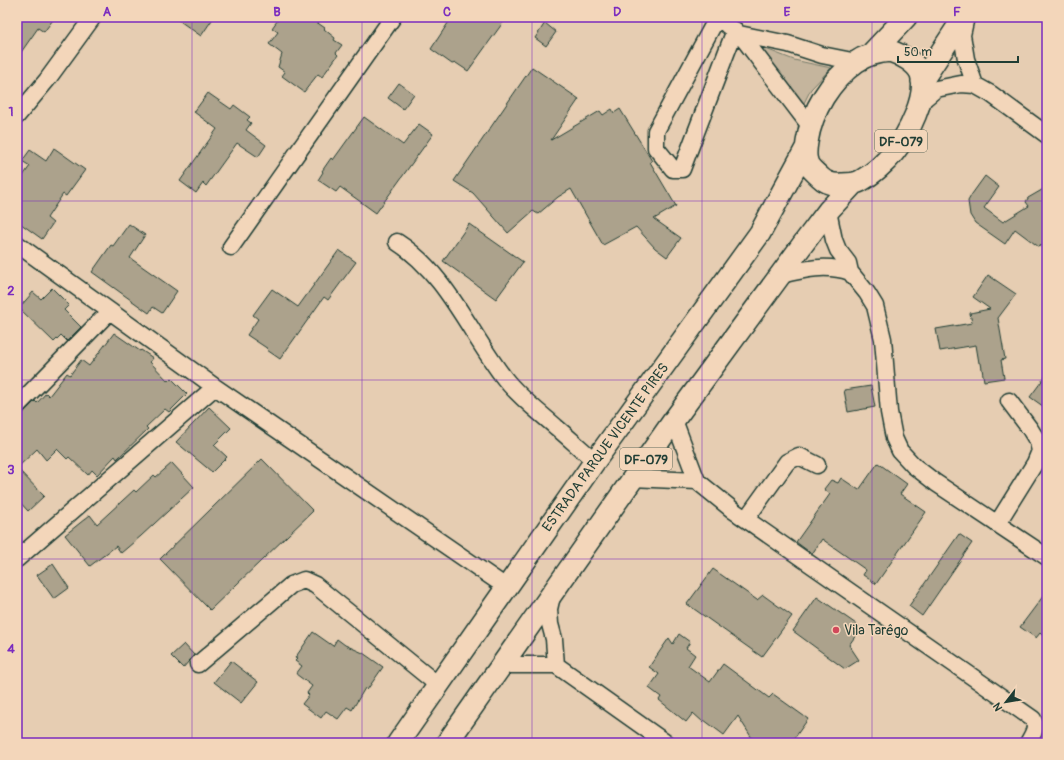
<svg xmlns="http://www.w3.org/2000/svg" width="1064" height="760" font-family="Pangolin,sans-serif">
<rect width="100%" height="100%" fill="#e6cdb2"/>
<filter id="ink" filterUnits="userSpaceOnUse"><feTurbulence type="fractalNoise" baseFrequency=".025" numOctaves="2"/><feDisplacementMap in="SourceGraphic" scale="8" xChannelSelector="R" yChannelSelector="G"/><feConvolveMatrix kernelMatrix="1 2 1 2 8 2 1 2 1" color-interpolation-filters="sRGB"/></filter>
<g filter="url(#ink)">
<path fill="#c5b59d" stroke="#727968" d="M748 42 794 60 831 68 811 89 800 111Z"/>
<path fill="#aca28c" stroke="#1f3d34" d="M17 17H55L44 32 38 28 17 58Z
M174 17H214L201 36Z
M280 17H309L325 28 324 29 335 38 334 40 342 45 336 53 338 55 322 77 318 74 304 92 282 76 285 72 278 67 282 54 269 44 278 32 272 28Z
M452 17H507L468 71 456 63 452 64 431 49Z
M545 23 556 32 546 46 535 38Z
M532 67 579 99 551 140 600 111 603 115 612 109 614 113 620 109 652 161 650 162 676 206 654 219 681 238 667 257 655 248 636 227 603 245 571 189 558 197 538 214 533 211 508 233 473 193 454 181Z
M399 83 414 94 403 109 388 98Z
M208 93 231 109 234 105 250 117 247 120 251 123 246 130 266 145 258 157 237 143 206 186 203 183 196 193 180 181 217 129 194 112Z
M364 117 403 145 419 124 433 134 376 213 340 187 336 192 318 180 323 172 322 171 331 158 333 160Z
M54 148 85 170 66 196 63 194 47 218 53 223 42 239 17 221V184L30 166 22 161 30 150 46 161Z
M985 176 999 187 984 208 1003 222 1029 206 1026 202 1028 198 1047 187V249L1040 245 1039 247 1015 229 1005 244 975 223 970 215 968 201 972 194Z
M129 224 145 235 130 258 177 291 162 313 153 307 149 313 92 272 111 245 113 246Z
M469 224 523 262 496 299 443 261Z
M339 250 356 262 328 300 324 297 280 359 267 350 268 349 247 335 258 319 253 315 272 289 298 307Z
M988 275 1016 294 998 318 1005 359 1001 360 1004 378 984 381 981 363H979L976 345 940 351 936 329 972 323 970 313 990 309 973 297Z
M52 288 69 305 64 310 81 327 67 341 61 335 54 342 19 308 33 292 41 299Z
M114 333 140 351 141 350 153 358 150 362 168 381 171 378 187 394 169 412 165 409 146 427 148 429 117 459 115 456 97 475 92 470 88 475 69 457 67 459 57 449 46 460 37 449 17 468V415L23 413 35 401 37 403 46 393 49 396 67 373 70 375 81 360 89 366Z
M1047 374V409L1030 397Z
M871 386 875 407 848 412 844 390Z
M209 407 231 428 214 445 227 457 212 472 176 442Z
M262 459 313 511 210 610 160 559Z
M172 463 194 487 141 536 121 553 116 546 90 566 65 535 90 515 97 524 134 490 136 492 154 475 156 477Z
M878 463 907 484 900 494 926 512 876 584 863 575 866 570 822 539 812 554 796 542 830 494 824 489 831 480 838 483 841 478 859 490Z
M17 468 44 496 28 511 17 499Z
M959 534 972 543 922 616 909 606Z
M53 564 69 588 54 599 37 575Z
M713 569 757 600 763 595 792 616 762 657 687 604Z
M1047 591V639L1040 633 1036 638 1020 627Z
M817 597 859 626 857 629 859 631 849 645 859 660 845 669 793 631Z
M313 632 333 646 337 639 345 645 363 653 383 667 367 690 365 688 352 710 347 707 338 719 326 711 321 718 302 704 309 695 307 693 312 686 296 674 302 666 295 661 297 659 295 658Z
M679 634 690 642 686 648 695 655 688 666 710 682 723 664 769 698 773 694 808 719 791 743H755L738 716 724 735 704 720 703 722 693 713 686 722 659 700 661 697 649 688 659 674 649 667 669 638 673 644Z
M184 644 194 655 183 668 171 656Z
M231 661 258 682 241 703 214 682Z"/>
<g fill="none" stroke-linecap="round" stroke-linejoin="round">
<defs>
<path id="minor" d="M966 17 962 35 966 59 975 85
M717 18 656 131V148L673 169H682L735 30
M727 25 739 34 746 42 810 126
M739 34 788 44 822 55 857 62
M918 104 936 89 961 84 975 85 991 94 1047 135
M17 116 47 80 93 17
M828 211 834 240 838 250 848 263 850 272 867 293 875 306 883 339 889 412 894 438 900 451 914 466 936 483 1047 557
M397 242C447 274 470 334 505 379 520 398 538 411 556 427 569 438 582 450 595 461
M17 244 215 387 506 587
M231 247 393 17
M781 275C804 269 827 264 850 272
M17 406 110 311
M674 420 697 481 734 511 1033 719C1038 728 1032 735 1028 743
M632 478 697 481
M746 519 787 462 799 456 817 465
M997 524 1035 463 1040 451 1038 442 1030 429 1009 401
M17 559 215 387
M552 596 549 609 550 624 554 639 556 665
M198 664 291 585 304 580 315 585 438 685
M500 667 508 665H556L666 743"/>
<path id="major" d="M890 51C900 54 917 63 921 74 928 96 908 135 894 152 886 162 873 174 862 180 856 184 849 184 842 184 834 185 826 183 820 177 815 172 808 167 807 161 805 155 806 148 807 142 812 110 830 81 856 62 867 54 878 52 890 51Z
M872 53 906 17
M922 81 964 17
M398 743 595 461 760 233 806 148
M447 743 674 420 803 244 828 211 854 183"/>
</defs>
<use href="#minor" stroke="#1f3d34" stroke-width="19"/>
<use href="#major" stroke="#1f3d34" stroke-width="24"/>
<use href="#minor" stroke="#f3d6ba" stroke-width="16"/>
<use href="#major" stroke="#f3d6ba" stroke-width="21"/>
</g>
</g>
<path fill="none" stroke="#7b2cbf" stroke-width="1" stroke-opacity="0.55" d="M192 17V743M362 17V743M532 17V743M702 17V743M872 17V743M17 201H1047M17 380H1047M17 559H1047"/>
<circle fill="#d1495b" stroke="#f3d6ba" stroke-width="1.5" cx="836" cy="630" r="4"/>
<g text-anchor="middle" stroke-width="3" stroke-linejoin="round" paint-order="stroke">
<g fill="#f3d6ba" stroke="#5f6b5c" stroke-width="1">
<rect x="875" y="130" width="52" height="22" rx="3"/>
<rect x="620" y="448" width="52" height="22" rx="3"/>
</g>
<g font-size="13" font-weight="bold" fill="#1f3d34">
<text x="901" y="146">DF-079</text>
<text x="646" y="464">DF-079</text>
</g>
<g font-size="14" fill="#1f3d34" stroke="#f3d6ba">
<text transform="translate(605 447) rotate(-54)" y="5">ESTRADA PARQUE VICENTE PIRES</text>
</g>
<g font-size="14" fill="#1f3d34" stroke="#f3d6ba" text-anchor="start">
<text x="844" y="635">Vila Tarêgo</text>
</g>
</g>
<rect width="1064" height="760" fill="none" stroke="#f3d6ba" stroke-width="44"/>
<g transform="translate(1006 702) rotate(239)" stroke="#f3d6ba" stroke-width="3" paint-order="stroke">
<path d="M0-3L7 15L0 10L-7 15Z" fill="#1f3d34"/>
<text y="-6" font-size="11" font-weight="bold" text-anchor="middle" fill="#1f3d34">N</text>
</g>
<path d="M898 56v6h120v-6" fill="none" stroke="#1f3d34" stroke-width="2"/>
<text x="904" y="56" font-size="12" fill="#1f3d34" stroke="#f3d6ba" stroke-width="3" paint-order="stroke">50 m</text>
<rect x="22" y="22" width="1020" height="716" fill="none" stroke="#7b2cbf" stroke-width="1.5"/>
<g font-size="13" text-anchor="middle" font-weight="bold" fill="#7b2cbf">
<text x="107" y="16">A</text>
<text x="277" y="16">B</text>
<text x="447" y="16">C</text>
<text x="617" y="16">D</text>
<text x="787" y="16">E</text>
<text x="957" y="16">F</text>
<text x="11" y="116">1</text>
<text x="11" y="295">2</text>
<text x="11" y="474">3</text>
<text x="11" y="653">4</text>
</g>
</svg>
